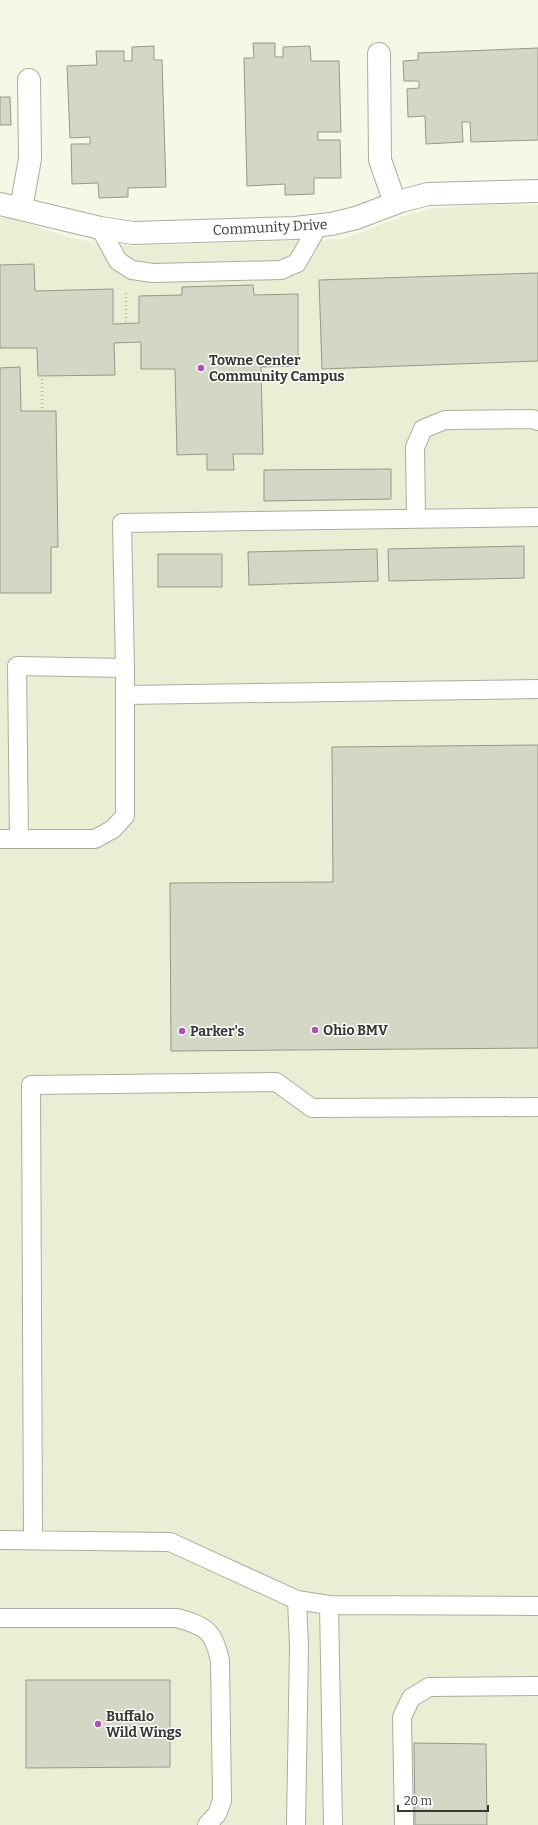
<svg xmlns="http://www.w3.org/2000/svg" width="538" height="1825" font-family="Bitter,serif">
<rect width="100%" height="100%" fill="#f4f8e6"/>
<path fill="#e9eed5" d="M507 204 538 205V1825H0V217L14 219 64 236 90 242 133 246 343 239 401 217 430 209 465 206Z"/>
<path fill="#d3d7c5" stroke="#959989" d="M253 43H275V57H283V47L310 46 311 61H339L341 132H318V140H340L341 178H314V194L285 195V184L247 186 244 58H254Z
M154 46V60H162L166 187 128 188V197L99 198 98 183 72 184 71 144H90V137L70 138 67 66 97 65 96 51H124V61H132V47Z
M538 48V140L471 142 470 122H462L463 142 426 144 425 116 408 117 407 89 419 88V81H404L403 61 418 60V53Z
M0 97H10L11 125H0Z
M34 264 35 291 113 289V324L139 323V296L182 295V287L253 285 254 295 298 294V366L261 367 263 454H233L234 470H207V454L177 455 175 369H141V342L114 343 115 375 38 376 37 348H0V265Z
M538 273V361L322 369 319 280Z
M20 367 21 411H56L58 547H51V593H0V368Z
M391 469V499L264 501V470Z
M524 546V578L389 581 388 549Z
M377 549 378 581 249 585 248 552Z
M158 554H222V587H158Z
M538 745V1048L171 1051 170 883 333 882 332 747Z
M26 1680H170V1767L26 1768Z
M414 1743 486 1744 487 1825H415Z"/>
<g fill="none" stroke-linecap="round" stroke-linejoin="round">
<defs>
<path id="service" d="M100 228 118 261 132 270 153 273 281 270 297 263 318 226
M416 518 415 447 423 429 445 420 532 419 538 421
M125 695 538 689
M0 839H95L113 829 125 816V668L122 523 538 517
M19 839 17 666 125 668
M33 1539 31 1085 276 1082 312 1108 538 1107
M0 1540 170 1542 297 1600 329 1605 538 1606
M329 1605 333 1825
M0 1618H177C206 1626 214 1631 220 1661L222 1801 217 1814 207 1825
M296 1825 299 1646 297 1600
M404 1825 402 1717 411 1698 429 1687 538 1686"/>
<path id="minor" d="M379 54 380 160 395 203
M0 204 100 228 133 233 295 228 331 224 356 218 401 201 428 194 538 191
M21 208 30 159 29 80"/>
</defs>
<use href="#service" stroke="#abae9e" stroke-width="20"/>
<use href="#minor" stroke="#abae9e" stroke-width="24"/>
<path stroke="#b7baab" stroke-width="2.5" stroke-dasharray="1 3" stroke-linecap="butt" d="M126 293V323
M42 375V411"/>
<use href="#service" stroke="#fff" stroke-width="18"/>
<use href="#minor" stroke="#fff" stroke-width="22"/>
</g>
<g fill="#b14eb4" stroke="#fff" stroke-width="1.5">
<circle cx="201" cy="368" r="4"/>
<circle cx="315" cy="1030" r="4"/>
<circle cx="182" cy="1031" r="4"/>
<circle cx="98" cy="1724" r="4"/>
</g>
<g text-anchor="middle" stroke-width="3" stroke-linejoin="round" paint-order="stroke">
<g font-size="14" fill="#373831" stroke="#fff">
<text transform="translate(270 227) rotate(-3)" y="5">Community Drive</text>
</g>
<g font-size="14" font-weight="bold" fill="#373831" stroke="#fff" text-anchor="start">
<text x="209" y="365">Towne Center<tspan x="209" dy="16">Community Campus</tspan></text>
<text x="323" y="1035">Ohio BMV</text>
<text x="190" y="1036">Parker's</text>
<text x="106" y="1721">Buffalo<tspan x="106" dy="16">Wild Wings</tspan></text>
</g>
</g>
<path d="M398 1805v6h90v-6" fill="none" stroke="#373831" stroke-width="2"/>
<text x="404" y="1805" font-size="12" fill="#373831" stroke="#ffffff" stroke-width="3" paint-order="stroke">20 m</text>
</svg>
